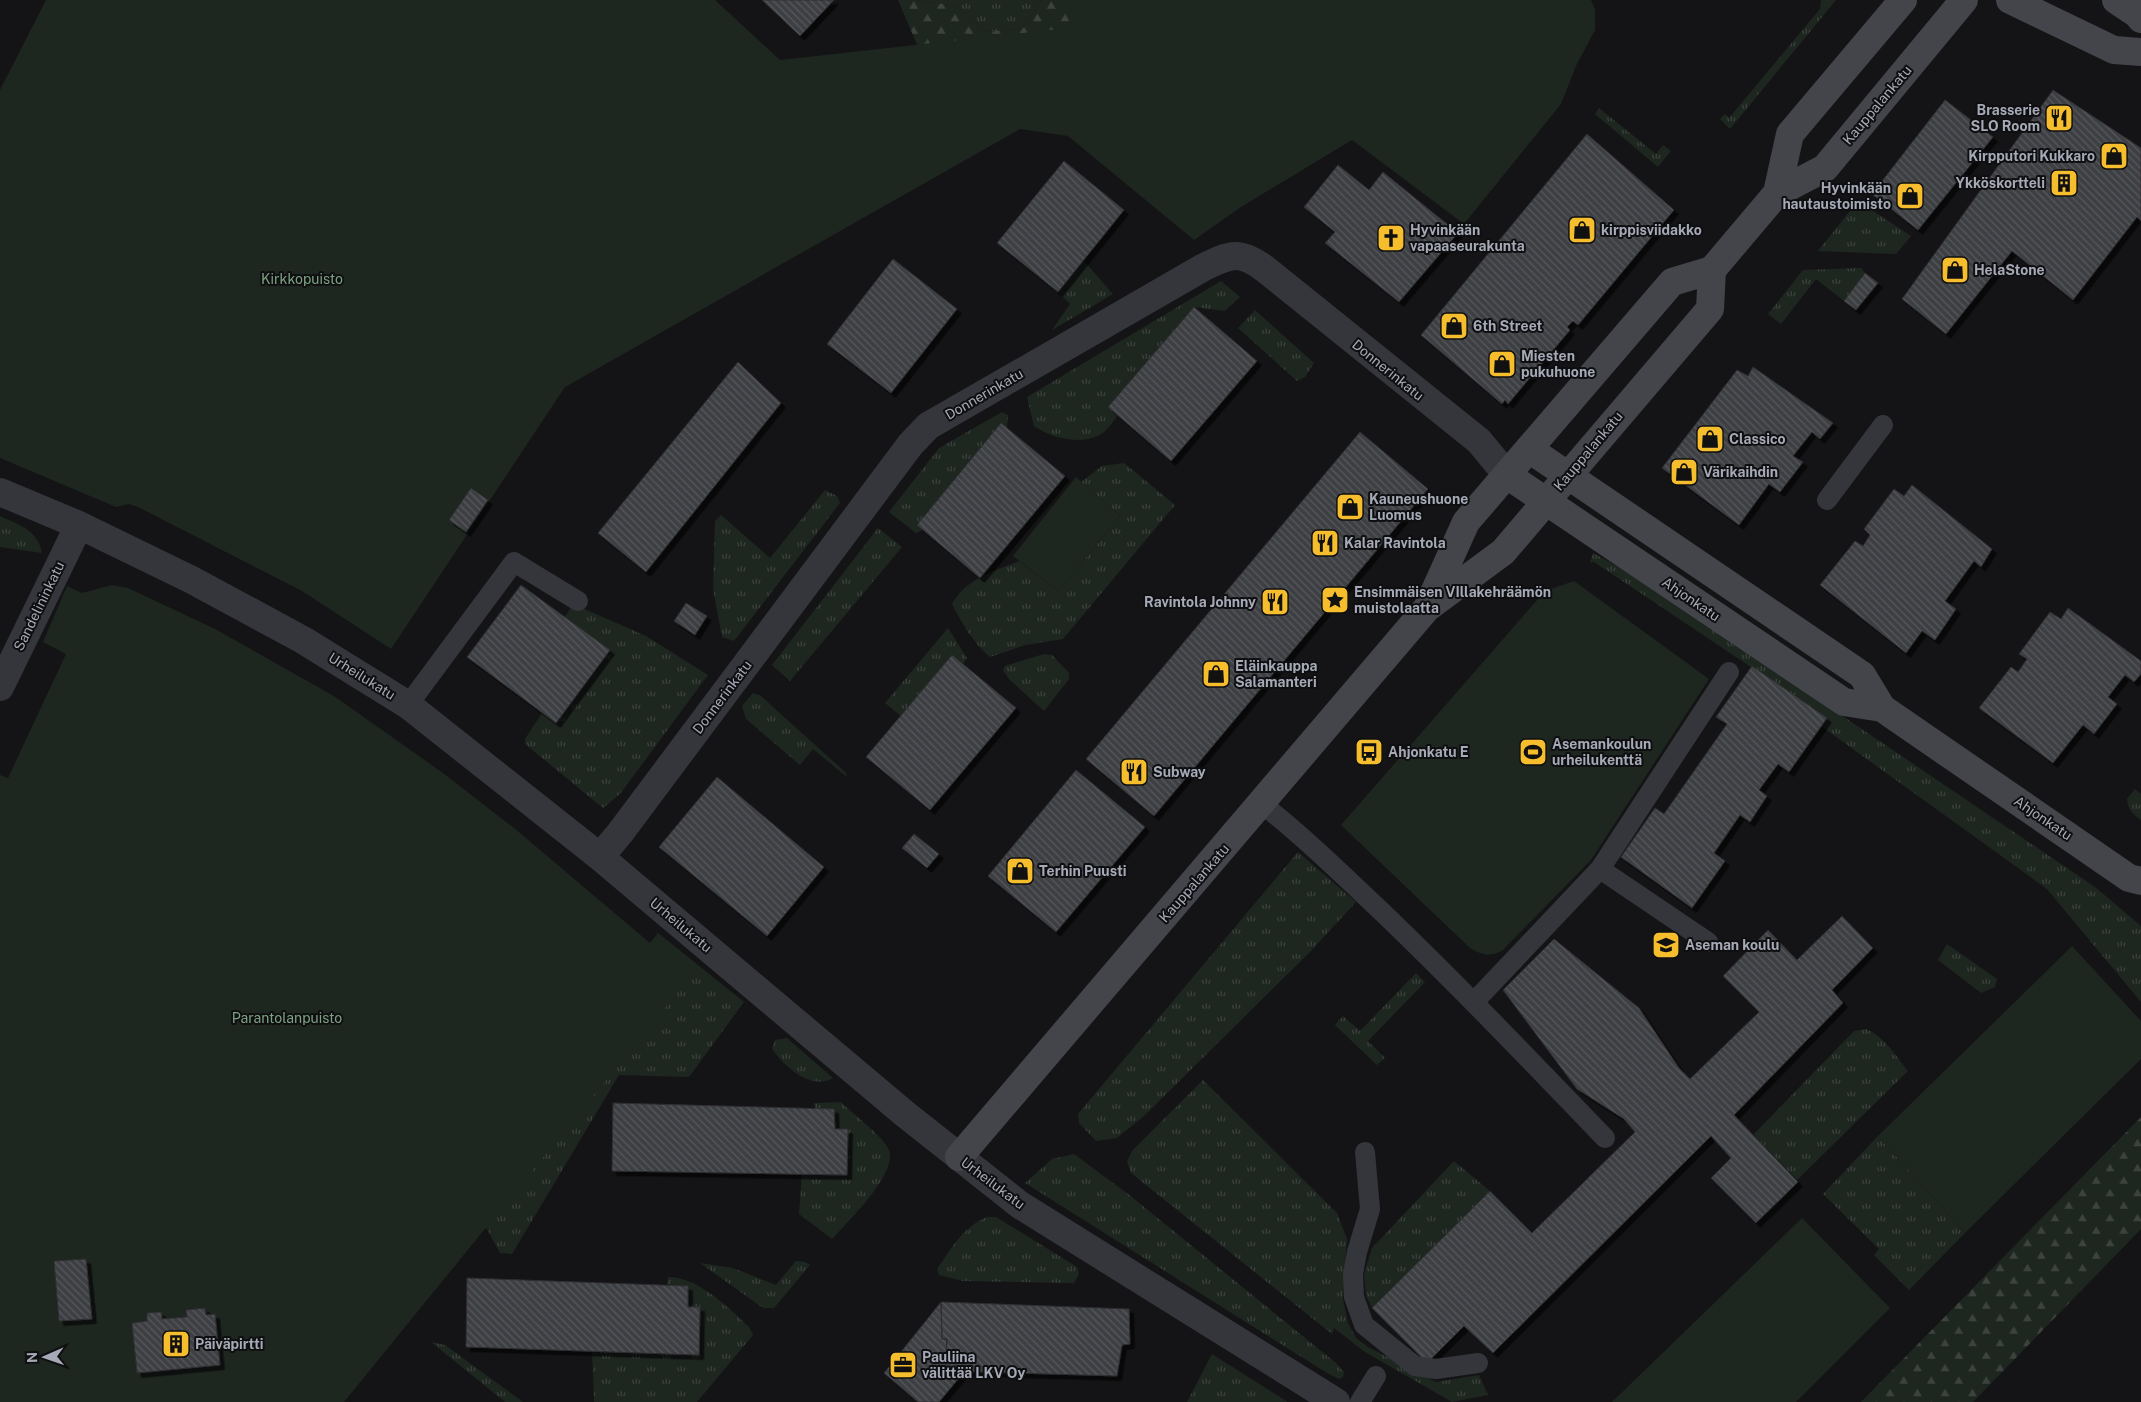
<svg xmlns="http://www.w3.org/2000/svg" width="2141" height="1402" font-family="'Public Sans',sans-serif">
<defs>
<pattern id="grass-tufts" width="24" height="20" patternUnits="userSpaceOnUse" patternTransform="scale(1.25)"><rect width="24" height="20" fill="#1e2620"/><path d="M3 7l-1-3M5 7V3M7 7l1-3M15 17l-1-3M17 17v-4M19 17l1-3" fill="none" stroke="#3c433e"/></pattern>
<pattern id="forest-firs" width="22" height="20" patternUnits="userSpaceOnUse" patternTransform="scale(1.25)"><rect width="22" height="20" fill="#1e2620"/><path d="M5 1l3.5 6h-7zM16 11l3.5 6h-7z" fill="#3c433e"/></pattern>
<pattern id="building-back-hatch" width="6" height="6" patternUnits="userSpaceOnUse" patternTransform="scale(1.25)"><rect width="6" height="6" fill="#3e3f43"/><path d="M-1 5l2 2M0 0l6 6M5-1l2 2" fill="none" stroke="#57585c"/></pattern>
<filter id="shadow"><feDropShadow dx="4.5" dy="4.5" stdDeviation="0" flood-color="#0009"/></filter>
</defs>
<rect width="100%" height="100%" fill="#141416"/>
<path fill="url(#grass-tufts)" d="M916 0H1041L1024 28 987 32 957 6Z
M1821 0H1836L1730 129 1720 119 1725 114 1729 118 1820 9Z
M1599 108 1656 154 1663 145 1671 151 1658 167 1595 114Z
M1858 201 1911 236 1896 254 1818 251Z
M1084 261 1113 294 1052 330 1070 304 1058 292Z
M1861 268 1865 273 1844 301 1816 279 1781 324 1768 314 1803 270Z
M1221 281 1240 297 1225 311 1194 307 1108 407 1118 415C1114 420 1110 427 1105 431 1086 447 1052 439 1034 426L1027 397Z
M1255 310 1314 363 1305 377 1297 381 1238 328Z
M1002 412 1008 415 1007 428 917 525 923 530 916 533 889 512 939 448Z
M1124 463 1175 505 1063 639 1025 645 990 657C973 643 962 623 952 604 967 578 992 572 1019 561L1058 591 1120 516 1081 482 1102 466Z
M825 490 837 496 840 503 734 641 722 637 713 589 715 521 721 515 770 558Z
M0 516C19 525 38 530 42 553L0 547Z
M878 528 902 547 790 681 772 665Z
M1593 553 1619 567 1704 622 2095 887 2141 926V1002L2047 889 1821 726 1827 718 1594 562 1590 563Z
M573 604 646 636 708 675 620 794 603 808 525 744V739L542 713 556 723 565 617Z
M948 628 967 658 963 664 952 655 901 716 885 703Z
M1044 654 1052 655 1069 673V679L1044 711 1009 679 1003 670 1005 666Z
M753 693 761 696 846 773 847 777 813 749 800 765 746 719 742 706Z
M2135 789 2141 794V820C2132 814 2128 809 2127 799Z
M1298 852 1356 902 1309 953 1144 1116 1117 1138 1096 1141 1079 1123 1078 1114Z
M658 933 744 1002 689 1077 619 1075 512 1254 500 1253 467 1192Z
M1947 944 1997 979 1995 987 1981 993 1938 960Z
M1416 973 1425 982 1368 1041 1385 1058 1377 1065 1335 1025 1343 1016 1360 1031Z
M1866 1029C1884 1036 1896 1056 1908 1071L1797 1180 1753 1135 1854 1031Z
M787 1038 833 1078C811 1091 784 1066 772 1049L775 1040Z
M1203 1080 1337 1213 1347 1239 1343 1299 1348 1323 1356 1338 1368 1347 1436 1382 1479 1375 1488 1395 1452 1402 1365 1352 1334 1328 1332 1334 1131 1173 1127 1161 1132 1151Z
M841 1102C852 1113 882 1136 888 1148 901 1171 847 1222 832 1239L799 1214 802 1174 847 1175 848 1129H835L834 1110 815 1109 814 1103Z
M1878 1136 1965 1233 1909 1290 1874 1255 1879 1249 1823 1194Z
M1074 1154 1128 1194 1336 1363 1344 1372 1343 1377 1339 1379 1327 1373 1025 1183 1052 1159Z
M1454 1161 1490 1191 1372 1308 1366 1296 1364 1274 1372 1248Z
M987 1217H996L1077 1267 1079 1274 1074 1283 963 1281 939 1275 937 1269C951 1249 963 1227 987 1217Z
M796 1261 805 1262 810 1265 774 1308H763L700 1263 733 1268 776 1285Z
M668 1277C698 1277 728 1307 749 1327L753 1335 697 1402H594L592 1351 699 1355 700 1307H688V1286L667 1285Z
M431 1342 445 1345 523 1402H505Z
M1212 1354 1288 1402H1187Z"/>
<path fill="url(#forest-firs)" d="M898 0H916L957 6 987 32 1024 28 1041 0H1293L927 68Z
M2141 1117V1229L1973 1402H1861Z"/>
<path fill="#1e2620" d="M46 0H715L780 60 1067 28 1075 0H1591L1595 9V30L1576 66 1561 104 1464 224 1352 140 1241 207 1194 240 1068 136 1020 129 565 387 391 649 302 591 138 507 129 504 116 507 0 458V90Z
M1076 477 1120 516 1058 591 1013 556Z
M1574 581 1709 679 1591 860 1502 951C1489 957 1482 955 1470 948L1341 825 1545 591Z
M112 585 128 588 215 629 334 696 443 773 514 828 650 943 658 933 699 966 344 1402H0V775L8 778 66 654 43 642 67 586 82 593Z
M2072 946 2141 1021V1059L1965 1233 1878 1136Z
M1802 1218 1890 1308 1796 1402H1612Z"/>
<path fill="url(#building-back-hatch)" stroke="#2e2e32" filter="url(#shadow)" d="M762 0H834L800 36Z
M2053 90 2141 148V221L2137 217 2073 300 2012 251 1946 334 1902 299Z
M1945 100 1993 137 1918 230 1872 194Z
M1587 134 1674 210 1578 325 1573 321 1567 327 1570 330 1508 404 1505 400 1502 404 1421 335Z
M1064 161 1124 210 1058 292 997 243Z
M1338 165 1369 190 1383 172 1458 233 1399 302 1325 243 1335 232 1304 207Z
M893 259 957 309 891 393 827 344Z
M1865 273 1878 283 1856 310 1844 301Z
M1194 307 1257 361 1171 461 1108 407Z
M738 362 781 403 646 572 598 533Z
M1753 367 1833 423 1820 439 1812 432 1793 456 1803 462 1780 492 1769 484 1739 525 1662 468 1737 370 1748 376Z
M1001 423 1065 476 980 578 917 525Z
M1360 432 1428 489 1154 816 1086 759Z
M1912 485 1992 549 1981 567 1974 561 1945 601 1956 609 1935 640 1922 631 1906 653 1820 585 1855 541 1863 546 1870 535 1864 529 1894 489 1904 496Z
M471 488 488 500 466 532 449 520Z
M521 585 610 650 556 723 467 657Z
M686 603 707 616 695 635 674 621Z
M2068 608 2141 661V674L2134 682 2125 675 2108 697 2117 704 2094 734 2083 725 2053 763 1979 708 2011 667 2018 672 2027 659 2019 654 2050 612 2061 619Z
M952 655 1016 708 930 810 866 757Z
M1752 666 1827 718 1789 772 1778 764 1759 790 1767 796 1750 822 1740 815 1714 853 1725 861 1692 908 1621 857 1655 808 1664 814 1727 724 1716 717Z
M1076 770 1145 827 1056 932 988 876Z
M717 777 824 867 767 936 659 847Z
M914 834 939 854 927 868 902 848Z
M1842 916 1873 948 1832 990 1843 1003 1734 1115 1798 1182 1756 1223 1711 1178 1731 1158 1711 1136 1493 1353 1464 1326 1427 1363 1372 1308 1490 1191 1532 1233 1635 1132 1624 1119 1577 1089 1503 990 1554 939 1639 1008 1679 1068 1690 1079 1759 1012 1723 976 1768 930 1797 960Z
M613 1103 834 1109 835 1129H848L847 1175 612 1171Z
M86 1259 92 1319 59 1321 54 1261Z
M467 1278 688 1286V1307H700L699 1355 466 1347Z
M941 1302 1129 1309 1130 1344 1122 1345 1117 1376 945 1371 947 1339H942Z
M941 1302 942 1339H947L945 1371 964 1372 939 1402H918L884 1373Z
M205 1308 206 1315 215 1314 220 1365 137 1373 132 1323 147 1321V1313L161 1312 162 1319 187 1317 186 1310Z"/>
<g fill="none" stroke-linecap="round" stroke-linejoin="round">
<path stroke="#35363b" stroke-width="20" d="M1827 500 1883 425
M408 705 514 562 578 601
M1262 804C1304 837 1342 874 1380 910 1457 984 1531 1061 1605 1138
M1600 869 1729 672
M1474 1002 1600 869 1708 942
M1365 1152 1370 1209 1357 1252 1353 1274 1354 1297 1364 1325 1415 1366 1436 1369 1478 1363
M1360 1402 1376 1376"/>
<path stroke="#35363b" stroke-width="28" d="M0 492 79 525 192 580 303 640 408 705 600 857 905 1114 1020 1205 1336 1402
M0 687 79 525
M600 857 620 833 910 445 928 426 1204 267C1231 254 1240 250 1265 269L1479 441 1507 475"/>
<path stroke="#43454b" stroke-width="28" d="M2010 0 2114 50 2141 52
M2116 0 2137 14 2141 19
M1777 193 1790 134 1903 0
M1529 449 1862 675 1882 708 2129 878 2141 881
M1507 475 1844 702 1882 708
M1428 606 1466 522 1672 282 1712 270 1777 193 1825 168 1964 0
M959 1157 1427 608 1503 552 1710 309 1712 270"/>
</g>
<defs>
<symbol id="restaurant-square" viewBox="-11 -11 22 22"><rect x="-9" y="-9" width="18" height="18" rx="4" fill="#f6be2d" stroke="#0f0f11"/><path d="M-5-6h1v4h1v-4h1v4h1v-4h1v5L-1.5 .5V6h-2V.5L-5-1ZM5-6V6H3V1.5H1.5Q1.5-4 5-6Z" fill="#111"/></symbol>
<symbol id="shop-square" viewBox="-11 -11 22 22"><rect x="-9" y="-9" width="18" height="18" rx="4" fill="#f6be2d" stroke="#0f0f11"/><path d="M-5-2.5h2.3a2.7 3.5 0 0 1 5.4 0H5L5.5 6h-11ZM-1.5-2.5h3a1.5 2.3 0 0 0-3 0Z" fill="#111"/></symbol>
<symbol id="building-square" viewBox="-11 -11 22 22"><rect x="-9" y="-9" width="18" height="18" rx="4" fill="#f6be2d" stroke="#0f0f11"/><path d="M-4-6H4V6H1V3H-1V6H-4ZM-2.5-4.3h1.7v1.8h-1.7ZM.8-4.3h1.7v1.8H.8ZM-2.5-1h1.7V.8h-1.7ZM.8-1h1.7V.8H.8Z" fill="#111"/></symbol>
<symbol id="church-square" viewBox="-11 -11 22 22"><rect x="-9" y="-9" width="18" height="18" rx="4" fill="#f6be2d" stroke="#0f0f11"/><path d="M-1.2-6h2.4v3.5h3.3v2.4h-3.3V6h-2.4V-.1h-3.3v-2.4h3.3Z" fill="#111"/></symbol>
<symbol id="sight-square" viewBox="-11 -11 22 22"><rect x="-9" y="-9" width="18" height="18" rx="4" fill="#f6be2d" stroke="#0f0f11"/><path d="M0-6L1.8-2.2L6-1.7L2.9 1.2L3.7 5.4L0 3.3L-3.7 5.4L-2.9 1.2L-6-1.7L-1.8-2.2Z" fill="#111"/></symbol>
<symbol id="bus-square" viewBox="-11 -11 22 22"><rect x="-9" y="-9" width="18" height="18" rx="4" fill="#f6be2d" stroke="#0f0f11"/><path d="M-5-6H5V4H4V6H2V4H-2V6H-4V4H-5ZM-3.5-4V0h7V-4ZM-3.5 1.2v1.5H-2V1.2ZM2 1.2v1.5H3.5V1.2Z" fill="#111"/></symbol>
<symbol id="stadium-square" viewBox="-11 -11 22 22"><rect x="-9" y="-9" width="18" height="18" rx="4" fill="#f6be2d" stroke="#0f0f11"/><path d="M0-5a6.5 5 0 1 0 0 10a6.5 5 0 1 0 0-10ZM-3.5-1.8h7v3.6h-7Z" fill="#111"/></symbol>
<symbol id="school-square" viewBox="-11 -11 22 22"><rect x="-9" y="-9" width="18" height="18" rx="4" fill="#f6be2d" stroke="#0f0f11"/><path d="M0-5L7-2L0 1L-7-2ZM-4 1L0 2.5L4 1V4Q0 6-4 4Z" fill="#111"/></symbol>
<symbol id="office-square" viewBox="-11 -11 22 22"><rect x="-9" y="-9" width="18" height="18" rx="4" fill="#f6be2d" stroke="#0f0f11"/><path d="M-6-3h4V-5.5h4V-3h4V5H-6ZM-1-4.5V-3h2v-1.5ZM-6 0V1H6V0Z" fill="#111"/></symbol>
</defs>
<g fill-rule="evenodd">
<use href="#restaurant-square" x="2043" y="102" width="32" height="32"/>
<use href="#shop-square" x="2098" y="140" width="32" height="32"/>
<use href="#building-square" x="2048" y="167" width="32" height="32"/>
<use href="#shop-square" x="1894" y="180" width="32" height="32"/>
<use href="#shop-square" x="1566" y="214" width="32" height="32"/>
<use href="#church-square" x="1375" y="222" width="32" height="32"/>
<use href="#shop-square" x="1939" y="254" width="32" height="32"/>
<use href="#shop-square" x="1438" y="310" width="32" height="32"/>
<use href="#shop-square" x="1486" y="348" width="32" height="32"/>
<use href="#shop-square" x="1694" y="423" width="32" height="32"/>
<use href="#shop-square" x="1668" y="456" width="32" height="32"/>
<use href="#shop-square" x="1334" y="491" width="32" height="32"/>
<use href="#restaurant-square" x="1309" y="527" width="32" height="32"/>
<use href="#sight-square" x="1319" y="584" width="32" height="32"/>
<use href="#restaurant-square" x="1259" y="586" width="32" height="32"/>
<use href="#shop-square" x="1200" y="658" width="32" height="32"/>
<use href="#bus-square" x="1353" y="736" width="32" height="32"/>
<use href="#stadium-square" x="1517" y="736" width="32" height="32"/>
<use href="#restaurant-square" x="1118" y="756" width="32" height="32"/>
<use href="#shop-square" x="1004" y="855" width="32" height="32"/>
<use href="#school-square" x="1650" y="929" width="32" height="32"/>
<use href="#building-square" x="160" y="1328" width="32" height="32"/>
<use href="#office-square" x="887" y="1349" width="32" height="32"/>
</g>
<g text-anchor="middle" stroke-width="4" stroke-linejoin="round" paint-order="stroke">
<g font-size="14" fill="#a6aab7" stroke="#0f0f11">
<text transform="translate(1877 105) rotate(-50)" y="5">Kauppalankatu</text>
<text transform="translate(1388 370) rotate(39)" y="5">Donnerinkatu</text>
<text transform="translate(984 394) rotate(-30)" y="5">Donnerinkatu</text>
<text transform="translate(1588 451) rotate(-50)" y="5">Kauppalankatu</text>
<text transform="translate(1691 599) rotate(34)" y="5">Ahjonkatu</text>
<text transform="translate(39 606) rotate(-64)" y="5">Sandelininkatu</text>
<text transform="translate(362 676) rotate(32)" y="5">Urheilukatu</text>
<text transform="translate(722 697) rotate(-53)" y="5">Donnerinkatu</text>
<text transform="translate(2043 818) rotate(34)" y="5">Ahjonkatu</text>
<text transform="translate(1194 883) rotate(-49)" y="5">Kauppalankatu</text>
<text transform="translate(681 925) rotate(40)" y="5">Urheilukatu</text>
<text transform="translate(993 1183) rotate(37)" y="5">Urheilukatu</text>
</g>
<g font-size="14" font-weight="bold" fill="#a6aab7" stroke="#0f0f11" text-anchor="start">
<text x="2040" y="115" text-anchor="end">Brasserie<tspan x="2040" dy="16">SLO Room</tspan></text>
<text x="2095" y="161" text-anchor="end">Kirpputori Kukkaro</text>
<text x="2045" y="188" text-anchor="end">Ykköskortteli</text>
<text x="1891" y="193" text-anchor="end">Hyvinkään<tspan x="1891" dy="16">hautaustoimisto</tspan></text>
<text x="1410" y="235">Hyvinkään<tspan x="1410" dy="16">vapaaseurakunta</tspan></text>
<text x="1601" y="235">kirppisviidakko</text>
<text x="1974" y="275">HelaStone</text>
<text x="1473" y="331">6th Street</text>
<text x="1521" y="361">Miesten<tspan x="1521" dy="16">pukuhuone</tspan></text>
<text x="1729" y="444">Classico</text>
<text x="1703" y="477">Värikaihdin</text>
<text x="1369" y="504">Kauneushuone<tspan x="1369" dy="16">Luomus</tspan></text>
<text x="1344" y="548">Kalar Ravintola</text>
<text x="1354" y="597">Ensimmäisen VIllakehräämön<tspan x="1354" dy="16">muistolaatta</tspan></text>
<text x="1256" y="607" text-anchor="end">Ravintola Johnny</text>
<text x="1235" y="671">Eläinkauppa<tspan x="1235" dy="16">Salamanteri</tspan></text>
<text x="1552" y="749">Asemankoulun<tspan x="1552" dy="16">urheilukenttä</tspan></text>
<text x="1388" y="757">Ahjonkatu E</text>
<text x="1153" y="777">Subway</text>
<text x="1039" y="876">Terhin Puusti</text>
<text x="1685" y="950">Aseman koulu</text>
<text x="195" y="1349">Päiväpirtti</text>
<text x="922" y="1362">Pauliina<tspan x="922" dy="16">välittää LKV Oy</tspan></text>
</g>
<g font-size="14" fill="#7ca281" stroke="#0f0f11">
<text x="302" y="284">Kirkkopuisto</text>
<text x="287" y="1023">Parantolanpuisto</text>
</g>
</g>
<g transform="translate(45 1357) rotate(268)" stroke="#0f0f11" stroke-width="4" paint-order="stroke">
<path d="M0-4L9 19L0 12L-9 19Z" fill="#a6aab7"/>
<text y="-8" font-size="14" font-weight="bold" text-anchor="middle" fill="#a6aab7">N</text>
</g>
</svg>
